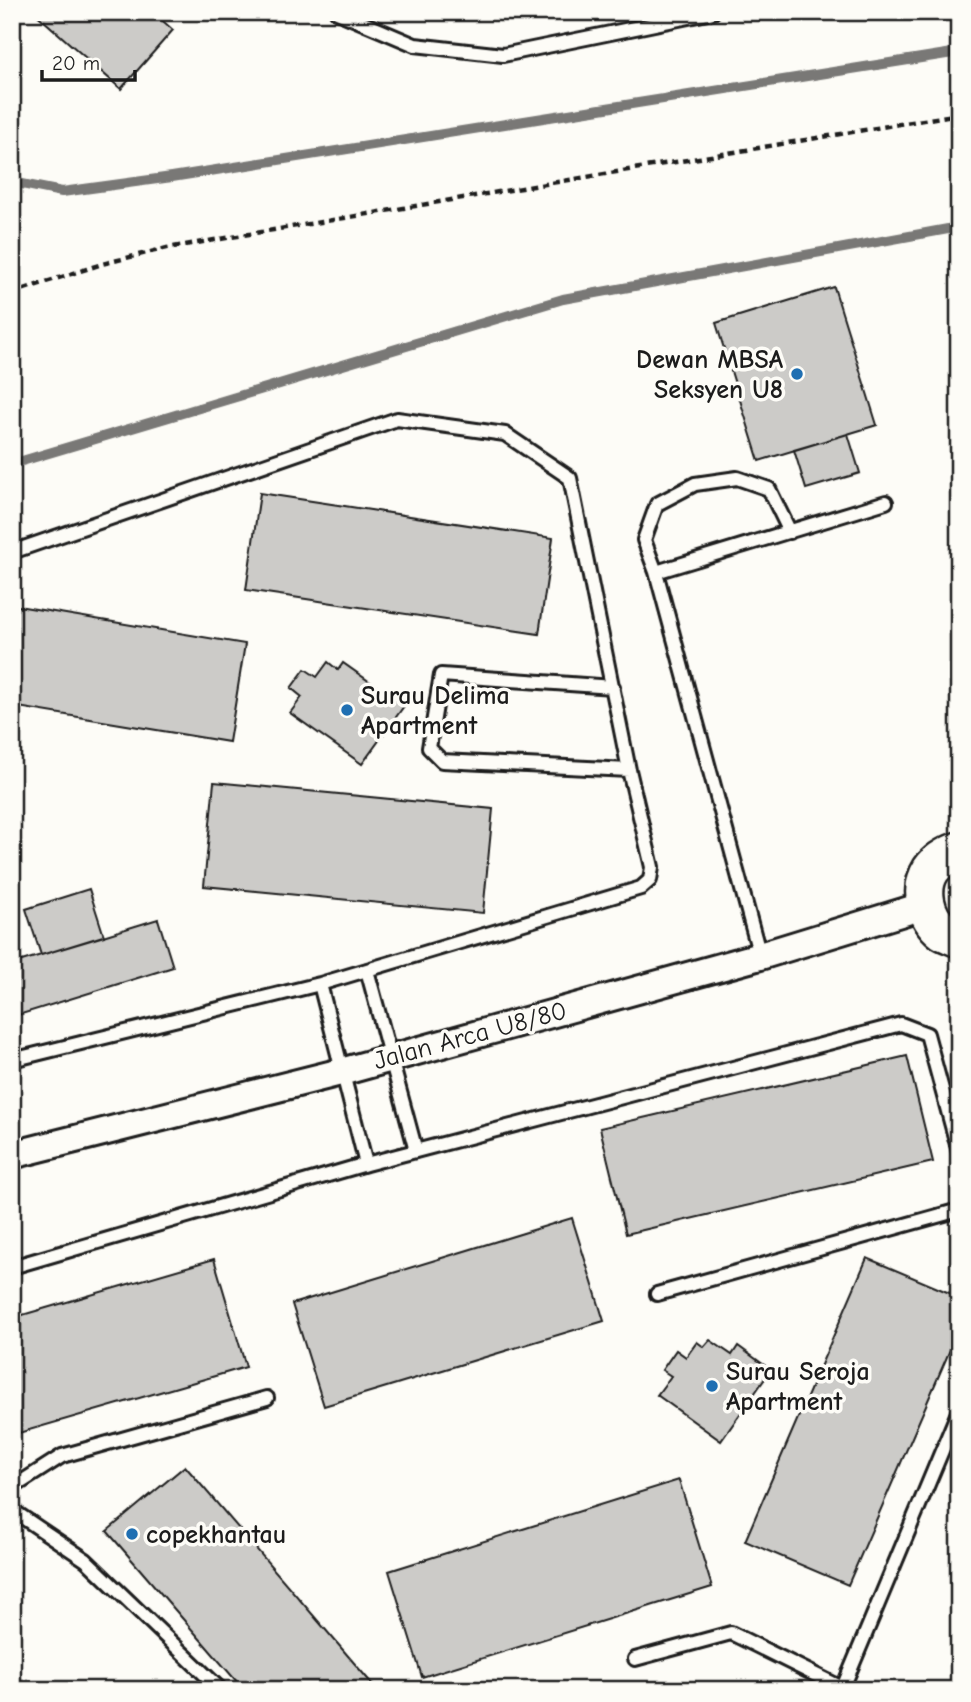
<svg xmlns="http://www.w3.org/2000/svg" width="971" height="1702" font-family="'Comic Neue',sans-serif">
<rect width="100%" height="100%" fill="#fdfcf7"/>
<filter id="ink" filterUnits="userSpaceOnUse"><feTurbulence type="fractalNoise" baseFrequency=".0143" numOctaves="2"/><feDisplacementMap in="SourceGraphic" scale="14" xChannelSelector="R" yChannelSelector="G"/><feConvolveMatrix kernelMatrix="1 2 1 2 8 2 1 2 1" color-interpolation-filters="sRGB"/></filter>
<g filter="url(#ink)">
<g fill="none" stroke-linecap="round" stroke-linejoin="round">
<path stroke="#797876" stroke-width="10" d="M12 182 62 192 172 177 959 52
M12 464 563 299 959 227"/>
</g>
<path fill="#cccbc8" stroke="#1c1c1c" stroke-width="2" d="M34 12H153L173 30 121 89Z
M834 287 877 425 759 461 716 323Z
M848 434 860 473 806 489 794 450Z
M260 493 553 538 539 634 246 590Z
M12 605 245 644 229 742 12 706Z
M328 662 338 670 343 663 404 706 362 764 290 713 302 697 291 688 305 669 317 677Z
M214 782 493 809 483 913 204 886Z
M89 889 104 936 41 955 26 909Z
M158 919 173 967 12 1017V964Z
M907 1056 933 1162 626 1234 600 1128Z
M572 1218 604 1321 324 1406 292 1304Z
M867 1258 959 1297V1329L848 1585 745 1541Z
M214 1259 246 1367 12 1435V1318Z
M710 1340 732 1355 738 1346 771 1370 721 1441 657 1395 671 1376 662 1370 676 1350 686 1357 697 1342 704 1347Z
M185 1466 373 1685 367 1690H244L107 1531Z
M679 1480 712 1587 422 1677 389 1571Z"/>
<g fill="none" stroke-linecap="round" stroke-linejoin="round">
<defs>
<path id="lane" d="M337 12 415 45 503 55 713 12
M12 552 397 419 505 434 570 478 629 770 652 867 650 880 641 888 320 984 12 1060
M656 572 644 540 657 504 695 484 737 478 769 489 790 532
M613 687 441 675 429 748 442 761 629 770
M760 956 656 572 886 502
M367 970 416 1151
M320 984 366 1164
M12 1267 366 1164 901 1024 927 1034 959 1152
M657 1294 959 1210
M12 1488 62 1456 267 1398
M12 1510 86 1560 221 1690
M635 1659 731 1633 842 1688
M842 1690 959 1410"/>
<path id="street" d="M12 1155 341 1072 760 956 926 905"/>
<path id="secondary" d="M959 851C948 855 938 860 931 870 919 889 925 917 943 931 948 934 954 936 959 938"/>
</defs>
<use href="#lane" stroke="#1c1c1c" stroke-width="18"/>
<use href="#street" stroke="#1c1c1c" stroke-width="32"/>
<use href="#secondary" stroke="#1c1c1c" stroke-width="42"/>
<path stroke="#1c1c1c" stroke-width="4.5" stroke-dasharray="7 5" stroke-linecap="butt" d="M12 293 102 264 167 248 959 114"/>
<use href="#lane" stroke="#fdfcf7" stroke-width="12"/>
<use href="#street" stroke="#fdfcf7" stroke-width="26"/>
<use href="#secondary" stroke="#fdfcf7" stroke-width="37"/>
</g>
</g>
<g fill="#1f6fb2" stroke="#fdfcf7" stroke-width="2.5">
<circle cx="797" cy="374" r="7"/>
<circle cx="347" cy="710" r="7"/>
<circle cx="712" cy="1386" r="7"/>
<circle cx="132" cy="1534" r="7"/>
</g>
<g text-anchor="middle" stroke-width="7" stroke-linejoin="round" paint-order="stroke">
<g font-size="26" font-weight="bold" fill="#1c1c1c" stroke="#fdfcf7" text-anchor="start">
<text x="783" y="368" text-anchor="end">Dewan MBSA<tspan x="783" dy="30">Seksyen U8</tspan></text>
<text x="361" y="704">Surau Delima<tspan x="361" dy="30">Apartment</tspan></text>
<text x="726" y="1380">Surau Seroja<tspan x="726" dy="30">Apartment</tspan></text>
<text x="146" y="1543">copekhantau</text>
</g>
<g font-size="26" fill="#1c1c1c" stroke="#fdfcf7">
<text transform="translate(470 1035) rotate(-15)" y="9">Jalan Arca U8/80</text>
</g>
</g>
<rect width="971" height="1702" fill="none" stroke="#fdfcf7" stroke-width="42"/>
<rect x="21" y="21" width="929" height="1660" fill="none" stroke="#1c1c1c" stroke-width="2.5" filter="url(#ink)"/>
<path d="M42 70v10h93v-10" fill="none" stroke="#1c1c1c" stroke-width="3.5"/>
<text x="52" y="70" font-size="21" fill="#1c1c1c" stroke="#fdfcf7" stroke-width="5" paint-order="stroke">20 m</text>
</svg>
